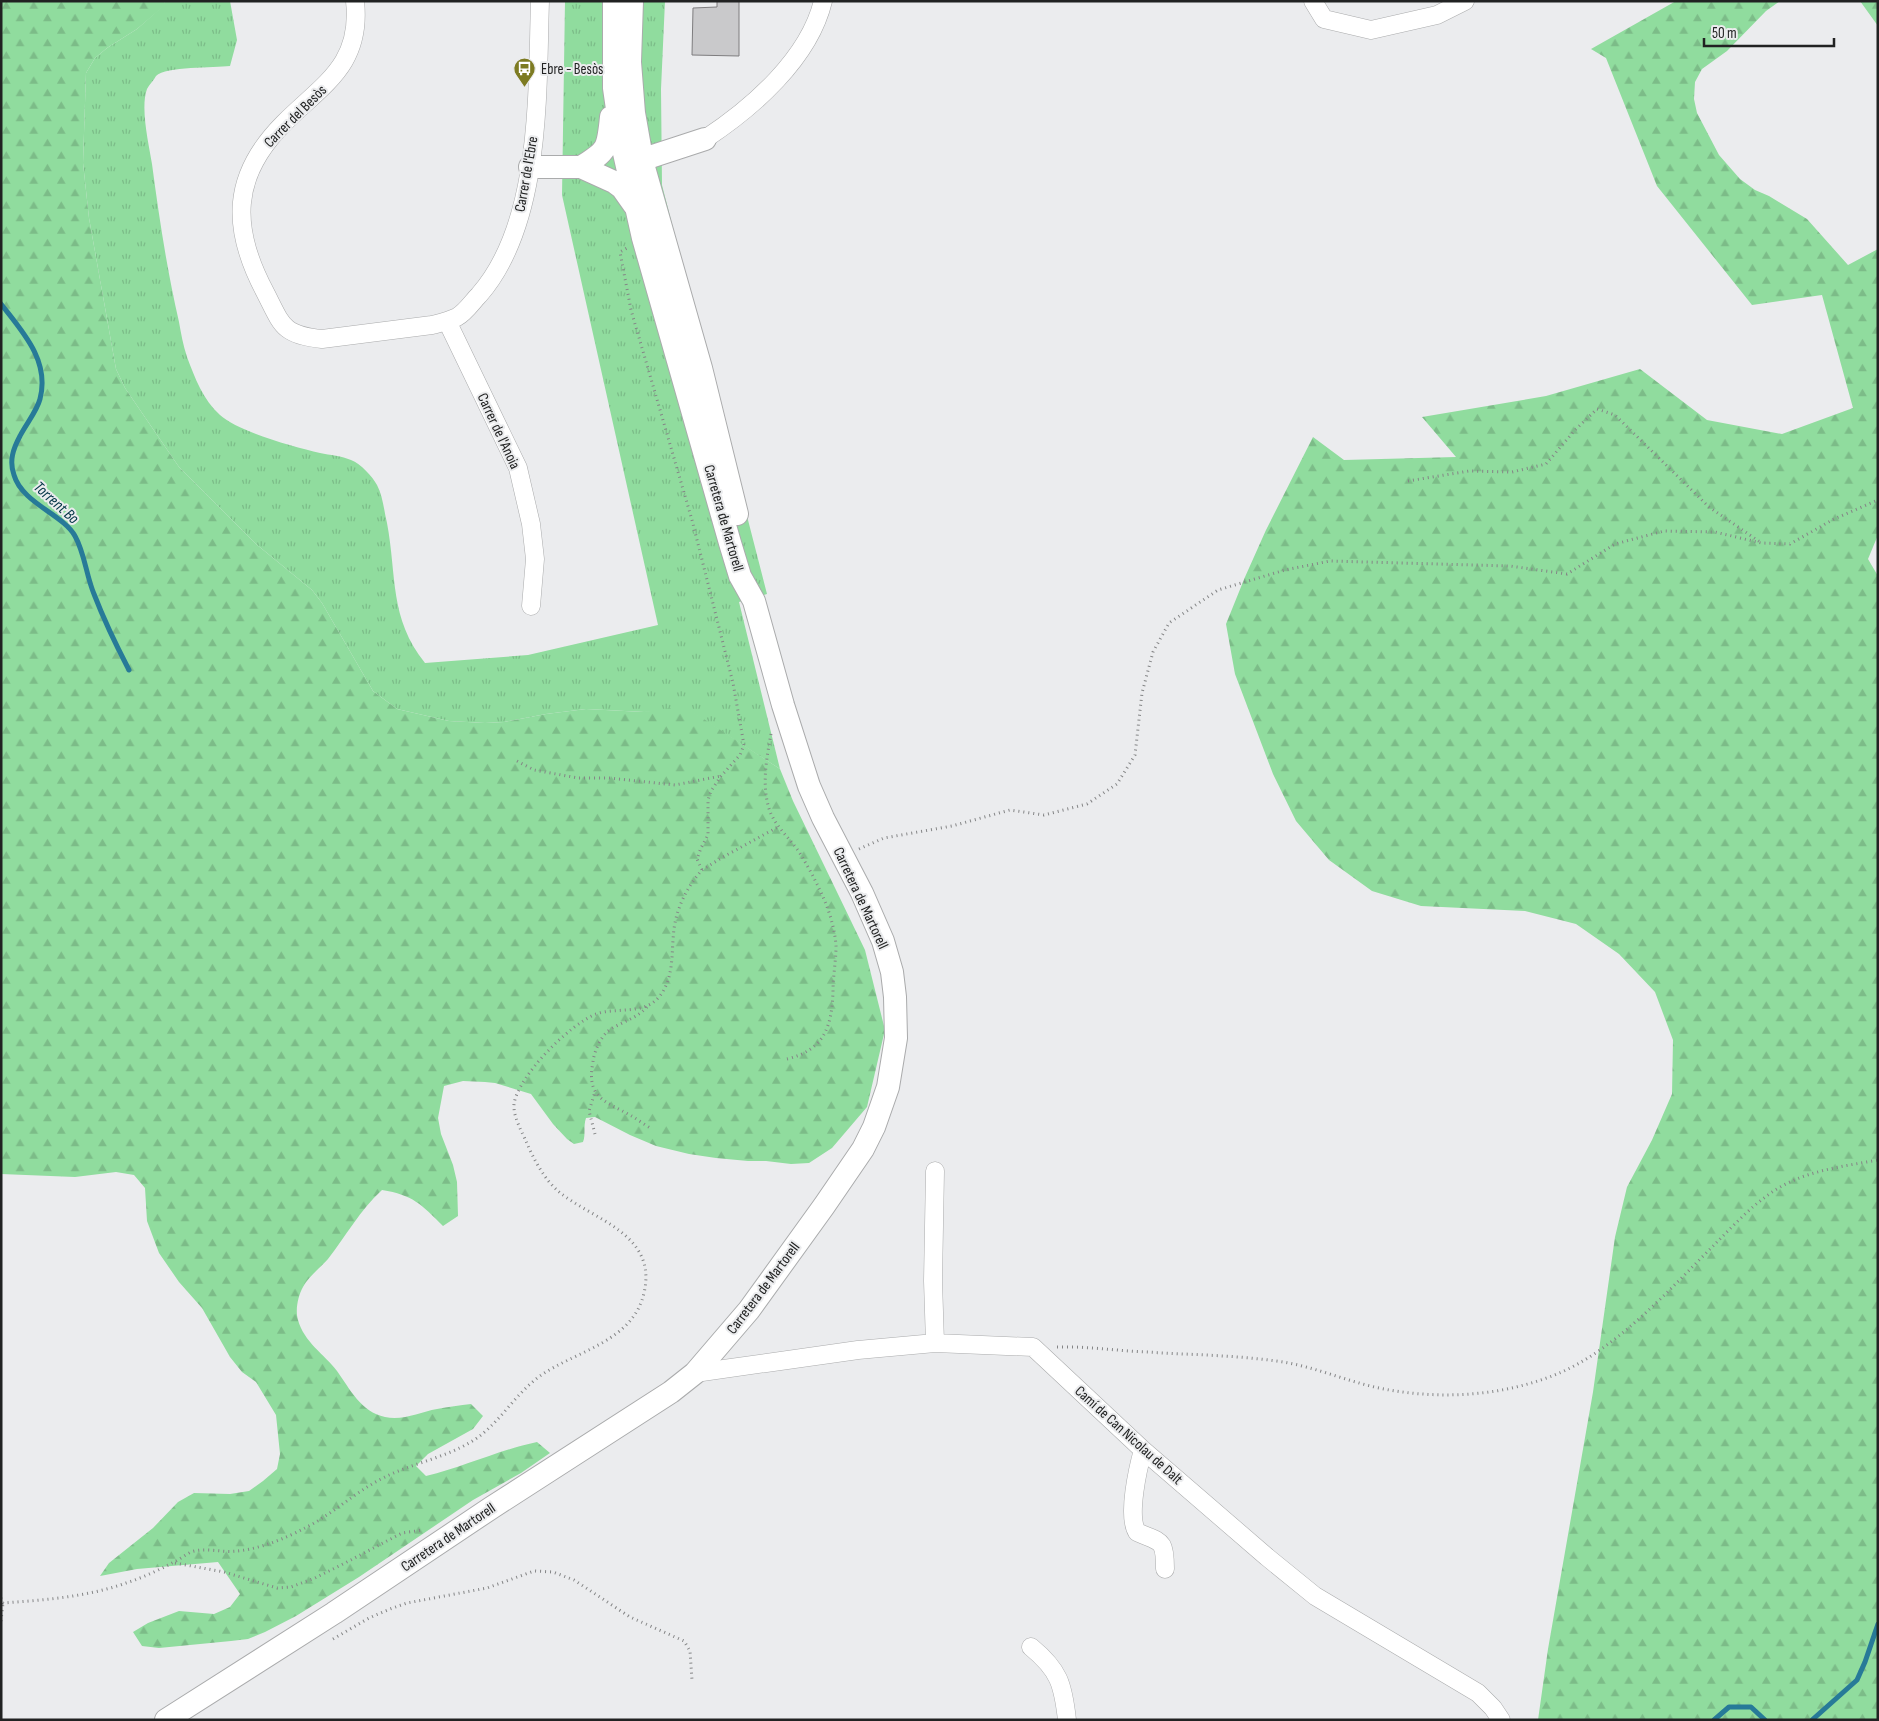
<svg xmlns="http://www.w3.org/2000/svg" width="1879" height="1721" font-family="'Sofia Sans Condensed',sans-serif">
<defs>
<pattern id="grass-tufts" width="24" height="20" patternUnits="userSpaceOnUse" patternTransform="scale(1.25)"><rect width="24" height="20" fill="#90dc9e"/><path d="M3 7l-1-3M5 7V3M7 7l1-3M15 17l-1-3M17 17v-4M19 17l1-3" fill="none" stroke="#7cbc88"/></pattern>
<pattern id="forest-firs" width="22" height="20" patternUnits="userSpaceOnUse" patternTransform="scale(1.25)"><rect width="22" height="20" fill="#90dc9e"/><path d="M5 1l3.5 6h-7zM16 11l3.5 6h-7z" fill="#7cbc88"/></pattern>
</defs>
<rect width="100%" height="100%" fill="#ebecee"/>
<path fill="url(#grass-tufts)" d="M165 1H230L237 40 230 66C214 68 166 66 156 76 154 80 149 85 147 89 140 108 149 145 152 164 159 217 167 270 179 322 181 333 183 345 187 357 195 378 203 400 220 415 239 432 294 447 320 453 330 455 342 456 351 460 361 464 372 476 377 485 383 496 384 511 387 523 397 576 389 618 425 663L528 655 658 625 562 195 565 1H665L661 89 662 185 767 594 739 602 780 769 690 711 644 712 586 709 546 714 504 722 485 723 449 721 397 709 373 691 322 603 312 590 256 544 179 467 125 388 116 369 89 218 83 163 86 73 95 58 107 48 137 29 163 6Z"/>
<path fill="url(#forest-firs)" d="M1 1H165L164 6 137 29 107 48 95 58 86 73 83 163 89 218 116 369 125 388 179 467 256 544 312 590 322 603 373 691 397 709 449 721 485 723 504 722 546 714 586 709 644 712 671 708 690 710 780 769 793 801 865 950 884 1026V1034L867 1107 832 1148 809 1163 791 1164 766 1161H748L716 1158 689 1154 656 1146 630 1135 595 1117 586 1118C583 1127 586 1134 583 1142L574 1144 567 1139 553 1124 531 1094 495 1083 485 1082 463 1081 444 1086 438 1118 441 1134 453 1165 457 1182 458 1216 443 1226C421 1204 413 1195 382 1190 360 1210 346 1236 328 1259 320 1268 309 1276 303 1287 298 1296 295 1310 298 1320 304 1342 324 1354 337 1371 350 1389 361 1412 385 1417 403 1421 420 1412 437 1409 448 1407 460 1405 471 1404L483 1416 473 1429 428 1454 416 1466 426 1476C464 1467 499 1450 537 1442L550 1453 521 1473 473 1500 359 1577 296 1616 265 1632 248 1639 231 1641 159 1648 142 1646 133 1632 148 1623 179 1611 214 1614 230 1607 240 1594 218 1562 137 1569 100 1576 109 1563 153 1528 178 1502 194 1493 230 1494 249 1491 263 1481 277 1469 280 1454 276 1415 256 1382 242 1372 230 1357 202 1308 179 1282 159 1253 147 1221 145 1188 134 1175 116 1172 75 1177 1 1174Z
M1676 1H1780L1766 11 1727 51 1702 69 1695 82 1694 99 1697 113 1719 155 1740 179 1755 190 1769 196 1807 219 1848 265 1878 249V535L1868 559 1878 576V1720H1538L1548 1649 1593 1392 1615 1237 1627 1187 1652 1140 1672 1094 1673 1040 1655 992 1619 954 1576 924 1525 911 1421 906 1372 891 1329 860 1296 821 1273 774 1235 674 1226 624 1245 577 1266 530 1313 437 1344 460 1456 457 1422 417 1546 396 1640 369 1707 420 1782 434 1853 408 1822 295 1752 305 1657 186 1606 58 1591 49Z
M1860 1H1878V26Z"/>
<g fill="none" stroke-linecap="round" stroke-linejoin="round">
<path stroke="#277a98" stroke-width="5" d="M1 304C23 332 50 361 40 399 37 411 26 424 20 436 13 449 9 461 14 475 22 503 64 515 75 536 85 554 86 575 94 594 104 620 116 645 129 670
M1714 1720 1729 1707H1751L1765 1720
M1812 1720 1857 1680 1865 1662 1878 1624"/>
</g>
<path fill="#c9c9cb" stroke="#7e7d7f" d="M717 1H739V56L692 55 693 8 717 7Z"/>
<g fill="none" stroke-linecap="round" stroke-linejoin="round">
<defs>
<path id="minor" d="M355 1C362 65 323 84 284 123 231 176 231 228 265 292 282 325 282 335 322 339L432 325C440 323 449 321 457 317 466 312 472 302 479 295 542 223 537 92 540 1
M1313 1 1324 19 1371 30 1437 15 1465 1
M705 139C752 108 809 59 823 1
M447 321 518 468 531 524 535 559 531 606
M935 1343 933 1281 935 1171
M695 1373 858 1350 935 1343 1033 1347 1143 1450 1267 1557 1315 1596 1478 1693 1493 1708 1501 1720
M1143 1450C1138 1468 1127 1516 1137 1532 1161 1543 1165 1538 1165 1569
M1031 1647C1059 1670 1063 1684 1067 1720"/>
<path id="major" d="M632 1 630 62 634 113 643 164 701 368 737 514
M530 167H581L614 182 622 188 634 205
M581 167C608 151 608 148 611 117
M639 175 643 164 650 157 705 139
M166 1720 334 1613 491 1508 671 1392 695 1373 749 1310 824 1206 863 1149 874 1127 888 1087 896 1038 895 997 892 972 883 941 862 893 823 818 809 786 783 705 754 601 740 576 730 543 643 238 622 144 614 88V1"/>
</defs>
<use href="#minor" stroke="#aaabac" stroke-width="19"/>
<use href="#major" stroke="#aaabac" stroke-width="24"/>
<path stroke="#848586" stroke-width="3" stroke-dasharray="1 4" stroke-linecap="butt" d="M1408 481 1469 471 1512 472 1546 464 1575 430 1597 409 1615 415 1709 507 1760 542
M771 734C767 756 762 782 768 805 773 826 790 837 801 855 817 882 834 914 836 946 836 961 833 976 833 991 832 1027 824 1050 787 1059
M517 761 534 770 578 778H609L675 785 721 776
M859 849 884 838 952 826 1010 810 1044 815 1087 804 1117 784 1135 755 1142 693 1153 652 1169 623 1218 590 1285 570 1330 561 1510 566 1567 574 1615 544 1664 531 1715 532 1761 543 1790 544 1834 519 1878 500
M702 870 723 857 778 827
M647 1007C636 1019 621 1022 608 1031 600 1038 594 1052 593 1062 586 1097 604 1101 630 1115 637 1119 645 1125 652 1129
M595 1134 589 1111 595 1092
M1057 1347C1087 1346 1117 1351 1147 1352 1192 1355 1238 1355 1283 1362 1315 1367 1346 1381 1379 1388 1437 1400 1501 1397 1557 1374 1616 1350 1672 1287 1717 1242 1737 1222 1757 1200 1782 1186 1811 1170 1845 1166 1878 1160
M175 1563 224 1572 277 1588 291 1587 315 1578 345 1563 402 1533 423 1530
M1 1598 3 1603C44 1600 87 1597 126 1583 142 1578 159 1570 174 1562 180 1559 185 1555 191 1552 205 1547 223 1553 237 1551 260 1549 286 1538 305 1528 333 1514 355 1492 383 1478 412 1463 446 1458 474 1440 499 1424 515 1394 540 1376 575 1351 633 1342 644 1293 658 1233 592 1220 558 1191 544 1179 533 1158 526 1141 521 1130 513 1116 514 1104 518 1076 570 1024 596 1014 616 1007 643 1015 658 998 675 979 671 952 674 929 677 907 687 887 702 870L697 859 701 848 708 835V800L711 791 721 776 740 755 744 745 733 683 692 520 631 310 620 252 627 248
M1 1621 3 1603
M333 1639 369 1618 390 1609 407 1603 487 1588 534 1571 553 1572 574 1580 630 1617 684 1641 690 1651 692 1680"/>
<use href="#minor" stroke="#fff" stroke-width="18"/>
<use href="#major" stroke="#fff" stroke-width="22"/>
</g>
<defs>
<symbol id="bus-pin" viewBox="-11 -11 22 30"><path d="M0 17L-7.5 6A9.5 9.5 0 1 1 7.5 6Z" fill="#7d7b22" stroke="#ebecee"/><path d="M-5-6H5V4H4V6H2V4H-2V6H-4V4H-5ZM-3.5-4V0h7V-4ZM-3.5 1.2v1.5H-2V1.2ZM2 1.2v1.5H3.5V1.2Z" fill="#fff"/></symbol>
</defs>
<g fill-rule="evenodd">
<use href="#bus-pin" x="512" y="56" width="25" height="34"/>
</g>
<g text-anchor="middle" stroke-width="4" stroke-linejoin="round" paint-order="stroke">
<g font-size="15" fill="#212222" stroke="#ebecee" text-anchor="start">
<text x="541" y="74">Ebre - Besòs</text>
</g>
<g font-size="15" fill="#212222" stroke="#ebecee">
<text transform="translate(295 116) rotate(-45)" y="5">Carrer del Besòs</text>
<text transform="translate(526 174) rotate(-80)" y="5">Carrer de l'Ebre</text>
<text transform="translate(499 431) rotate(65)" y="5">Carrer de l'Anoia</text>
<text transform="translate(724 518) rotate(74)" y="5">Carretera de Martorell</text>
<text transform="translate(861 898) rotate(65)" y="5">Carretera de Martorell</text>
<text transform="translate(763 1288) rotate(-53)" y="5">Carretera de Martorell</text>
<text transform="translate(1129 1435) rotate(42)" y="5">Camí de Can Nicolau de Dalt</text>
<text transform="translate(448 1537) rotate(-34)" y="5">Carretera de Martorell</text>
</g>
<g font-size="16" font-style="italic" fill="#003345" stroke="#ebecee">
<text transform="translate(57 502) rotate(42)" y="6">Torrent Bo</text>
</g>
</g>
<rect width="1879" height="1721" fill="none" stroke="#212222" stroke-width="5"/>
<path d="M1704 38v8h130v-8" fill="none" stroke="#212222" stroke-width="2.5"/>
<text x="1712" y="38" font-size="15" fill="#212222" stroke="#ebecee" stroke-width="4" paint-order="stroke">50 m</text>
</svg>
